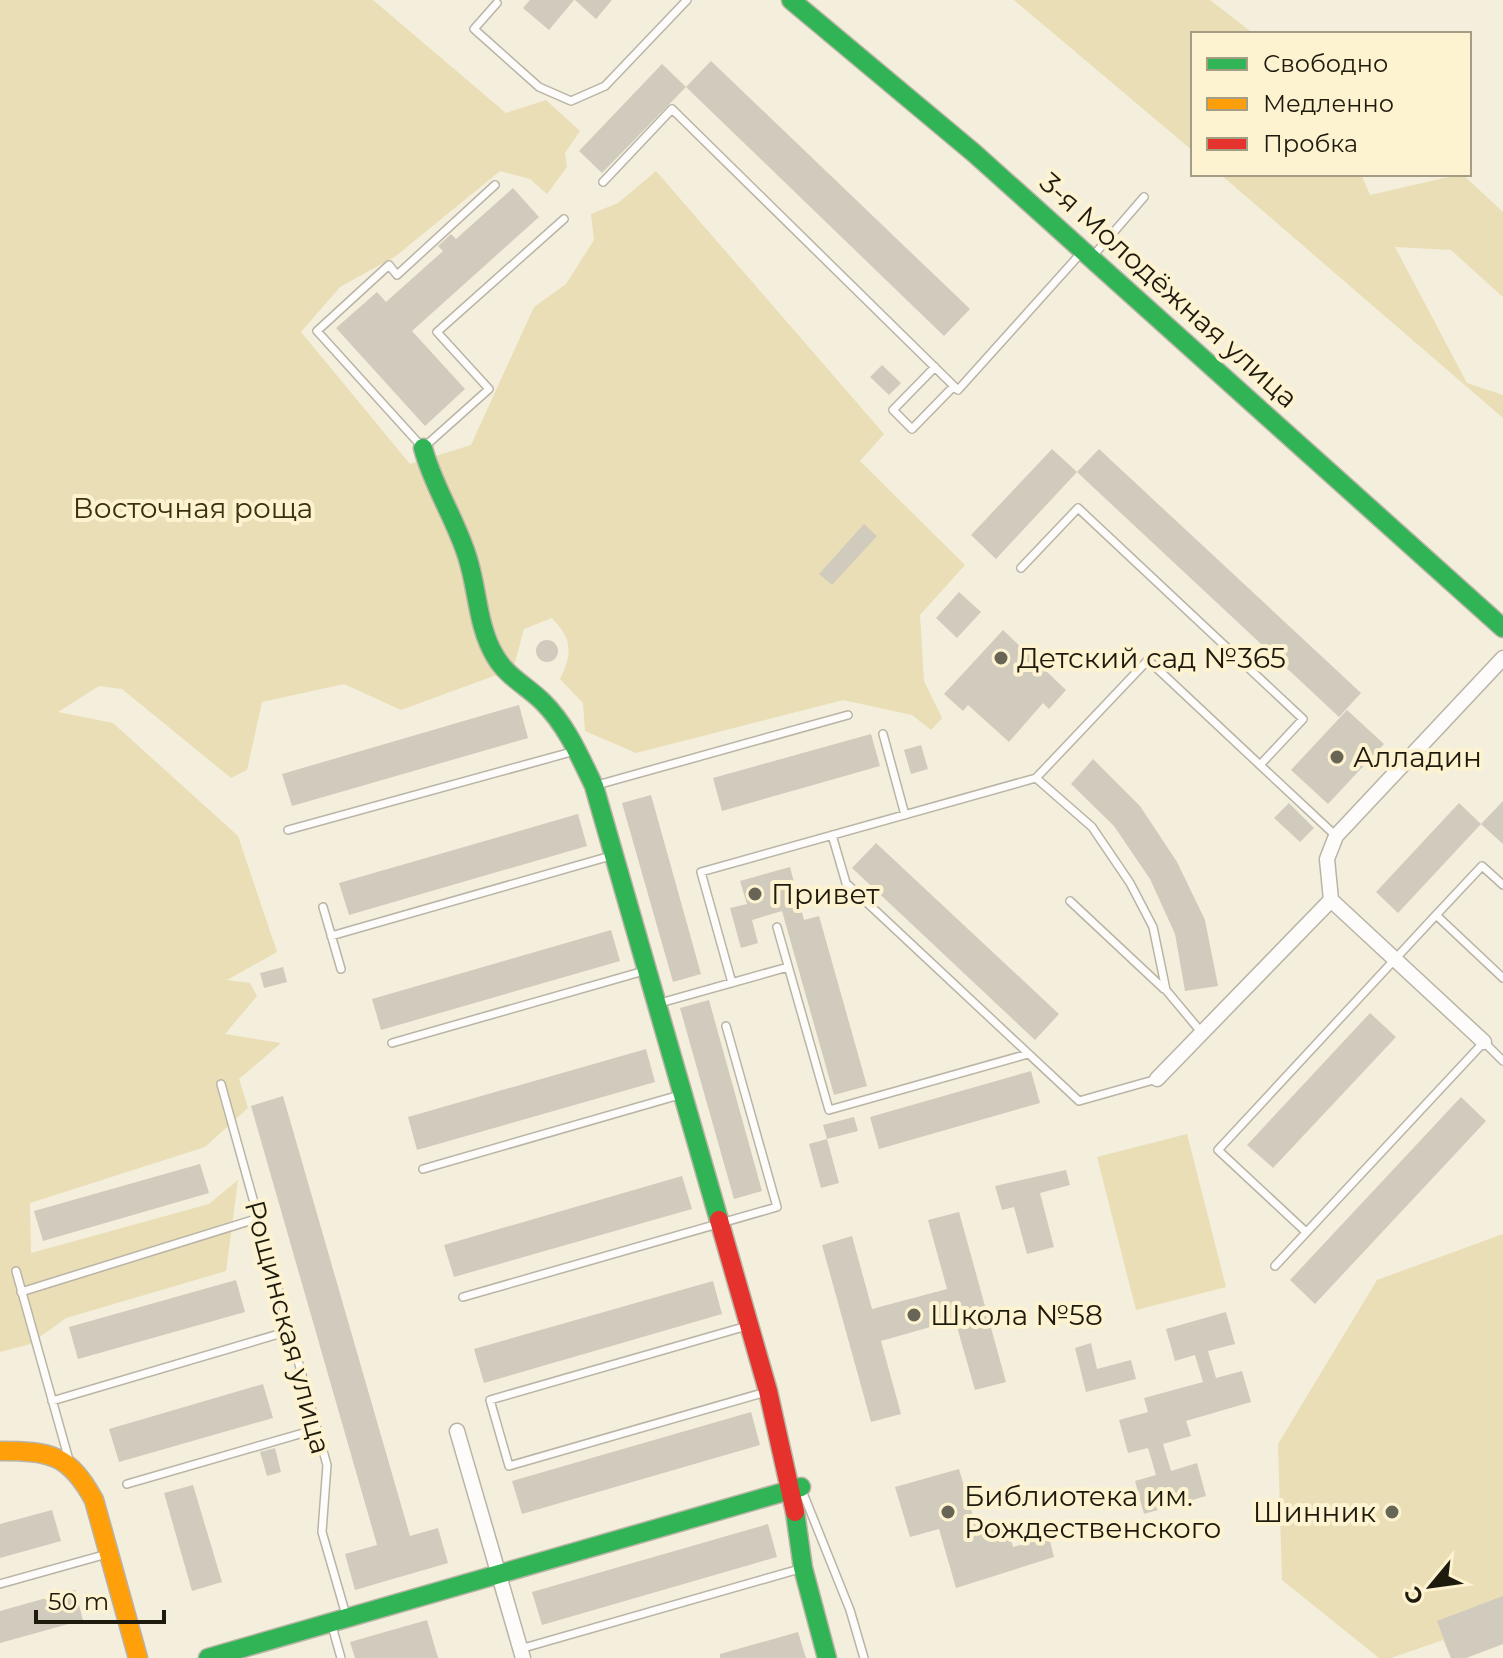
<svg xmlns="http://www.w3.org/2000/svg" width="1503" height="1658" font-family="Montserrat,sans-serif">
<rect width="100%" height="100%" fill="#f4eedc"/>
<path fill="#eadeb6" d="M0 0H373L506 113 546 100 580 131 565 153 567 167 547 194 530 179 500 171 396 256 340 287 301 332 410 464 471 445 534 307 566 284 594 240 591 214 618 203 656 171 884 434 860 461 965 565 920 615 924 681 942 718 931 730 912 715 843 700 636 753 585 731 583 703 560 679C573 653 572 639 552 618L524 629 513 669 401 710 344 684 262 702 247 770 231 778 122 689 99 686 58 712 113 723 238 836 277 952 227 980 250 983 257 996 225 1034 281 1043 239 1079 248 1108 205 1147 30 1203 31 1253 209 1204 238 1180 226 1271 66 1318 30 1344 0 1352Z
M1014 0H1210L1254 34H1193V151Z
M1220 174H1361L1370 195 1462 174 1503 212V297L1451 250 1395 247 1467 383 1503 395V418Z
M1187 1134 1226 1287 1136 1310 1097 1157Z
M1503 1234V1644L1466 1658H1451L1443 1640 1391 1658H1379L1282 1580 1278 1444 1377 1280Z"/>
<path fill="#d0cbbd" d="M530 0H574L549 30 523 8Z
M575 0H612L596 19Z
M711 61 970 309 944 336 686 87Z
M662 64 686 87 602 173 579 151Z
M513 188 539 217 412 331 465 389 425 426 336 328 377 292 386 302 443 251 438 246 451 234 456 239Z
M882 365 901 383 889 395 870 377Z
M1052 449 1077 472 996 559 971 535Z
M1099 449 1361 693 1339 717 1077 472Z
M864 524 877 536 832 585 819 574Z
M959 592 981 612 957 638 936 618Z
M1003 630 1066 690 1049 709 1043 703 1009 742 968 705 963 711 944 694Z
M536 651a11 11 0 1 1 22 0a11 11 0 1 1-22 0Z
M519 705 528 738 292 806 282 774Z
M1347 710 1384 744 1328 804 1291 770Z
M871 734 880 766 722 811 713 778Z
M921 745 928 769 911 774 904 750Z
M1093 759 1140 806 1177 862 1205 920 1218 986 1185 991 1175 934 1150 879 1114 826 1071 784Z
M651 795 701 974 673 982 622 803Z
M1503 801V844L1481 824Z
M1289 803 1314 828 1300 842 1274 818Z
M1459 803 1481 824 1398 913 1376 892Z
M578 814 587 846 349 915 339 883Z
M876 843 1059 1014 1035 1040 852 868Z
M790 867 804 920 819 916 867 1086 834 1095 782 911 752 920 758 943 741 948 730 908 747 904 740 881Z
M611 930 620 961 381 1030 372 999Z
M283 967 287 982 264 988 260 973Z
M709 1000 762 1191 734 1199 680 1008Z
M1370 1013 1396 1037 1273 1168 1247 1145Z
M646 1049 655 1082 417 1150 408 1117Z
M1031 1071 1040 1103 879 1149 870 1117Z
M283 1096 410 1536 438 1528 448 1563 355 1590 345 1554 377 1545 251 1106Z
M1461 1097 1486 1121 1315 1304 1290 1280Z
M854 1117 858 1131 827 1139 823 1125Z
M827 1139 839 1183 821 1188 809 1144Z
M200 1164 209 1193 43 1241 34 1211Z
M1066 1170 1070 1185 1040 1193 1054 1247 1027 1254 1014 1207 1002 1210 995 1186Z
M682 1176 692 1209 454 1277 444 1245Z
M959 1212 1006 1382 975 1390 955 1320 881 1341 901 1414 871 1422 822 1245 852 1236 872 1309 947 1289 928 1220Z
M236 1280 245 1312 78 1359 69 1327Z
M713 1281 722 1314 484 1383 474 1349Z
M1226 1312 1235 1344 1208 1351 1216 1378 1242 1371 1251 1402 1186 1421 1191 1436 1163 1444 1171 1471 1197 1463 1206 1496 1144 1514 1135 1481 1156 1475 1148 1448 1128 1453 1119 1420 1148 1412 1144 1398 1203 1382 1195 1355 1175 1361 1166 1329Z
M1091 1343 1097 1369 1131 1360 1136 1379 1086 1392 1075 1348Z
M263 1384 273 1418 119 1462 109 1429Z
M751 1412 760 1445 522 1514 512 1481Z
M275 1448 281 1472 267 1476 260 1452Z
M959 1469 978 1533 1007 1525 1013 1547 1049 1537 1054 1557 956 1588 939 1529 910 1537 895 1487Z
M193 1485 222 1582 192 1591 164 1493Z
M52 1510 61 1541 0 1558V1524Z
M768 1524 777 1557 542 1625 532 1592Z
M75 1590 83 1620 0 1643V1611Z
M1503 1596V1644L1466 1658H1451L1437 1621Z
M427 1620 438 1658H355L350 1642Z
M798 1632 806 1658H720V1654Z"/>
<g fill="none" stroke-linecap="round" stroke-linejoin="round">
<defs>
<path id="lane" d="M497 3 474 29 539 87 571 101 605 86 687 0
M603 182 672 109 958 390 1082 252
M495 185 397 275 389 265 317 331 423 448 489 389 437 332 564 219
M1093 256 1144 197
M935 367 893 410 912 429 954 386
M1021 568 1078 508 1303 719 1260 765 1336 836
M883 734 905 815
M1036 778 1092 827 1130 883 1153 927 1166 990 1202 1033
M597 785 848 715
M288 830 575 751
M832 835 846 883 1079 1101 1157 1079
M1503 885 1482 866 1436 915 1503 978
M1070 901 1164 989
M323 907 341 969
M777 927 829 1110 1028 1054
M331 936 614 855
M732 983 701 872 1036 778 1148 660 1260 765
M660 1003 788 967
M392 1043 644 971
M221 1084 327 1465 322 1532 346 1615
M423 1169 683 1094
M1306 1232 1218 1150 1436 915
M1275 1266 1484 1042 1503 1061
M16 1271 69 1460
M21 1292 259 1218
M463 1297 777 1207 726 1026
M747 1326 490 1400 509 1466 766 1392
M52 1401 289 1331
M127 1484 317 1429
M801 1488 850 1610 864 1658
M0 1584 107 1554
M332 1626 341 1658
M520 1649 803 1568"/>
<path id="street" d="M1484 1042 1331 900 1327 859 1336 836 1503 658
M1157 1079 1331 900
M457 1431 523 1658"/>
<path id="fast" d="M791 0 974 153 1503 628
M423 448C433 486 455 518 467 556 478 589 477 626 495 656 507 677 527 686 543 702 567 726 580 757 594 786L719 1220
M795 1512 803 1568 827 1658
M208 1658 801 1487"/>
<path id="slow" d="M0 1451C50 1451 69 1454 94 1500L138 1658"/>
<path id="jam" d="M719 1220 768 1391 795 1512"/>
</defs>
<use href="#lane" stroke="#b9b4a6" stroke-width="10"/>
<use href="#street" stroke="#b9b4a6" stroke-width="17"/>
<use href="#fast" stroke="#b9b4a6" stroke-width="21"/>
<use href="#slow" stroke="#b9b4a6" stroke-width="21"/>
<use href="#jam" stroke="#b9b4a6" stroke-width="21"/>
<use href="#lane" stroke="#fdfcfa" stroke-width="7"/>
<use href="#street" stroke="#fdfcfa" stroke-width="14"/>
<use href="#fast" stroke="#30b455" stroke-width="18"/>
<use href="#slow" stroke="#ff9f0a" stroke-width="18"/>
<use href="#jam" stroke="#e5322d" stroke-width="18"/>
</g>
<g fill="#696556" stroke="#fef3d1" stroke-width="3">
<circle cx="1001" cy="658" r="8"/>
<circle cx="1337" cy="757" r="8"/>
<circle cx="755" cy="894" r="8"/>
<circle cx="914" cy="1315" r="8"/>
<circle cx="948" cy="1512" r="8"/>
<circle cx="1392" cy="1512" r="8"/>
</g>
<g text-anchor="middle" stroke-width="8" stroke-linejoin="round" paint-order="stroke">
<g font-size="28" fill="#1e1b0e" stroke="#fef3d1">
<text transform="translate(1169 290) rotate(42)" y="10">3-я Молодёжная улица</text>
<text transform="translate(288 1327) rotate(75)" y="10">Рощинская улица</text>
</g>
<g font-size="28" fill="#3a300c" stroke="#fef3d1">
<text x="193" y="518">Восточная роща</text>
</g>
<g font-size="28" fill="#1e1b0e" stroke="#fef3d1" text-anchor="start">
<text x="1017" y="668">Детский сад №365</text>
<text x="1353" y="767">Алладин</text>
<text x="771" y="904">Привет</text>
<text x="930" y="1325">Школа №58</text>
<text x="964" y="1506">Библиотека им.<tspan x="964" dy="32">Рождественского</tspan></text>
<text x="1376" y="1522" text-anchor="end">Шинник</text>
</g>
</g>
<rect x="1191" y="32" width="280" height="144" fill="#fef3d1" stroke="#a49d83" stroke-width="2"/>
<rect x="1207" y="58" width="40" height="12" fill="#30b455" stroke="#a49d83" stroke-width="2"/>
<text x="1263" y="72" font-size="24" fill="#1e1b0e">Свободно</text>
<rect x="1207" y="98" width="40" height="12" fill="#ff9f0a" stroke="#a49d83" stroke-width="2"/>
<text x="1263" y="112" font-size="24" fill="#1e1b0e">Медленно</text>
<rect x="1207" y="138" width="40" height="12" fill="#e5322d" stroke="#a49d83" stroke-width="2"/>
<text x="1263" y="152" font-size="24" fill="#1e1b0e">Пробка</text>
<g transform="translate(1431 1586) rotate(241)" stroke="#fef3d1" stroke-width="6" paint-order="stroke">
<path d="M0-6L14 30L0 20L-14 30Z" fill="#1e1b0e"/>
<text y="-12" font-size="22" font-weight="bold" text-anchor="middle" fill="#1e1b0e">С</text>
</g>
<path d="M36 1610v12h128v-12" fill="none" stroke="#1e1b0e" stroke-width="4"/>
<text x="48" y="1610" font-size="24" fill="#1e1b0e" stroke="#fef3d1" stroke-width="6" paint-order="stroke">50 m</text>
</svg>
